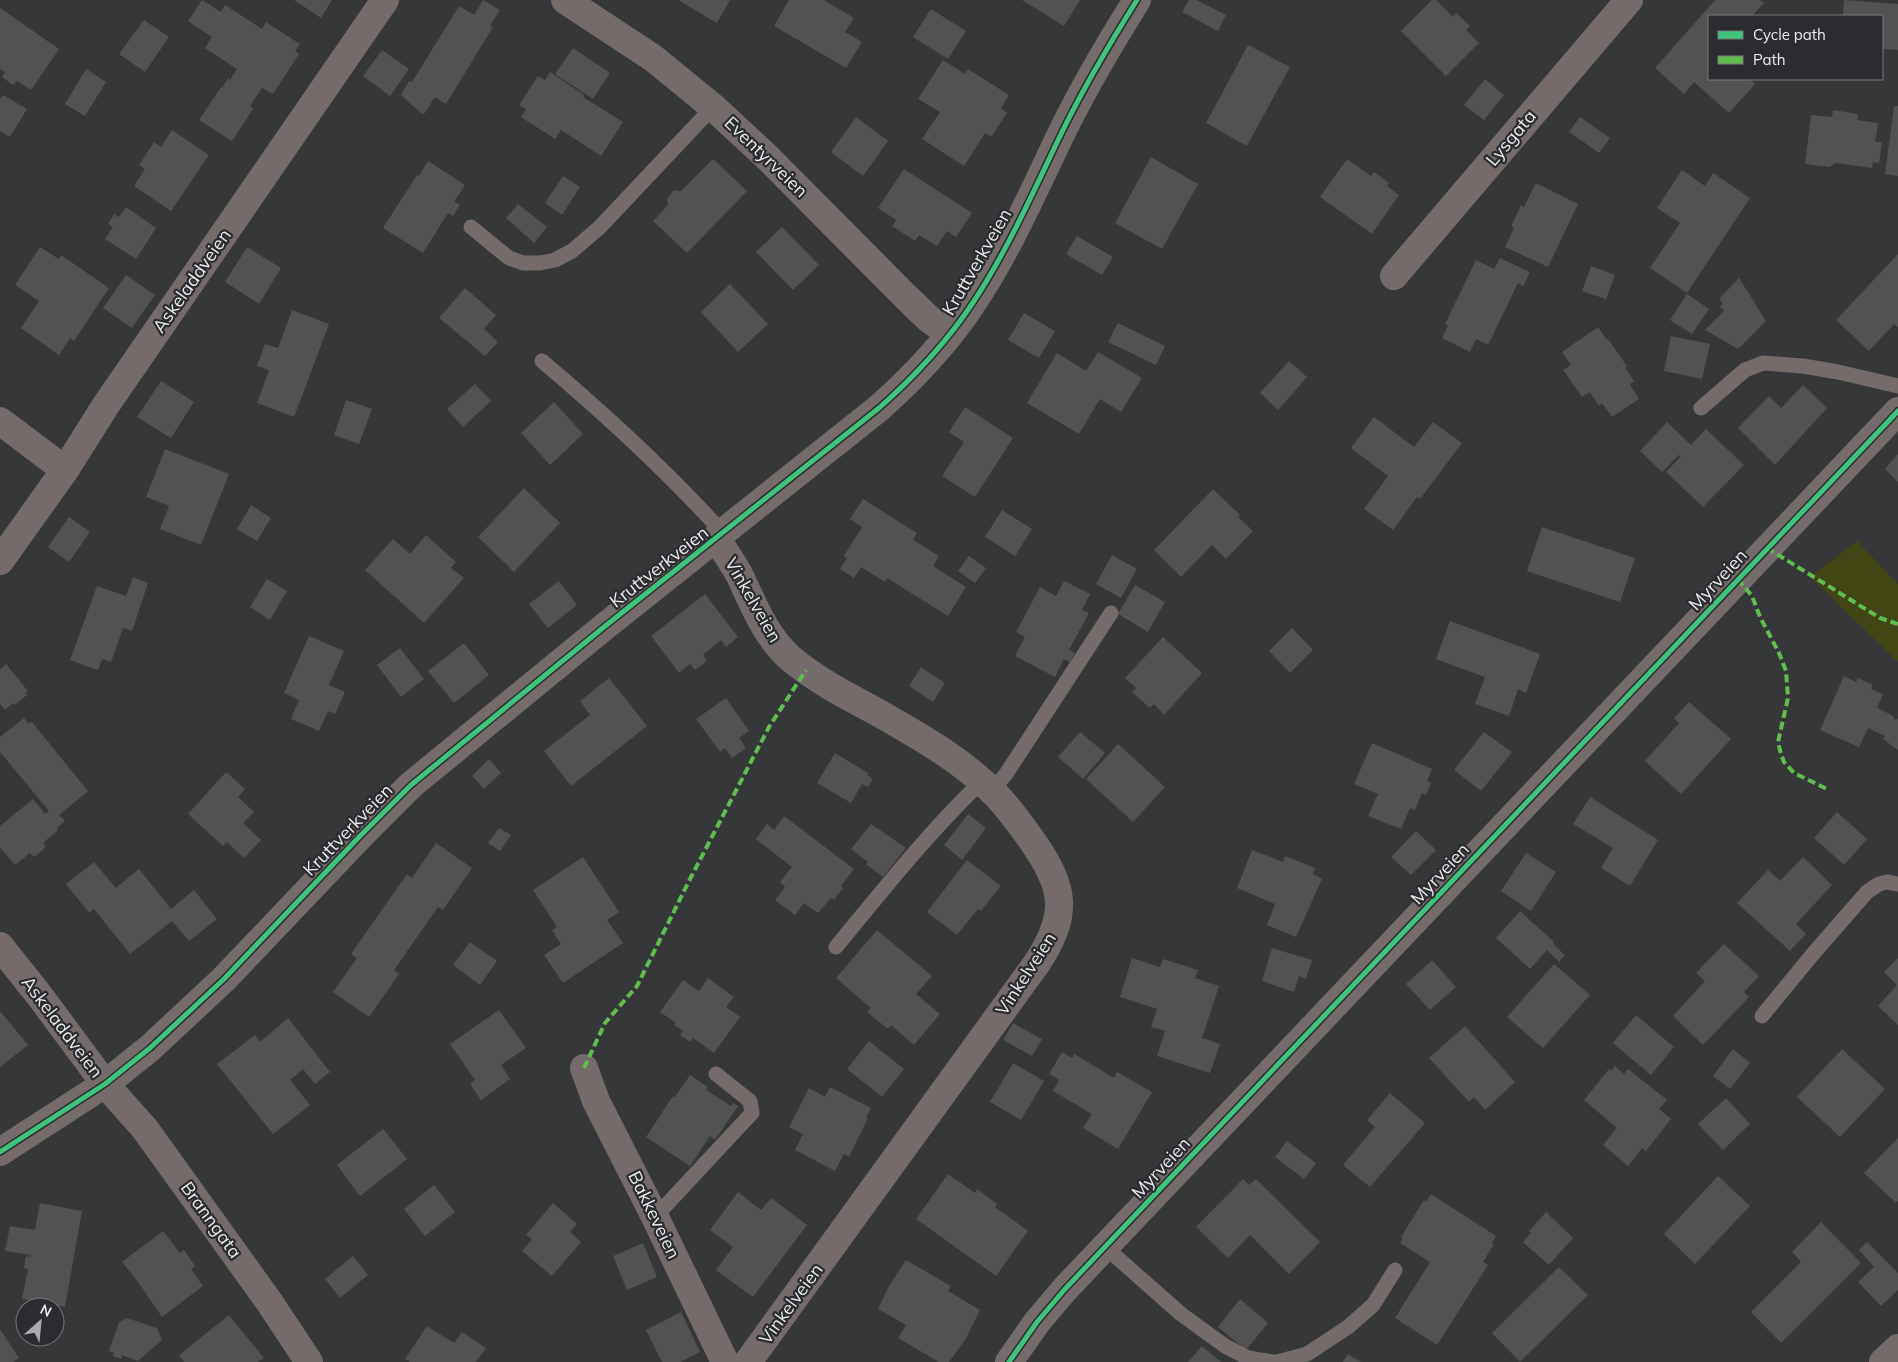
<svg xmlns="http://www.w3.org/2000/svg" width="1898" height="1362" font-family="Mulish,sans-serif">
<rect width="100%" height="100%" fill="#363738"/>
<path fill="#424514" d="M1857 541 1898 584V662L1810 577Z"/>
<path fill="#525254" d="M202 0 221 12 225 5 262 29 266 22 300 44 295 51 299 54 273 94 262 88 250 106 253 109 232 141 199 120 221 87 222 88 228 78 230 80 237 69 205 48 212 37 188 21Z
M294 0H332L321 18Z
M483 0 500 10 490 26 493 27 446 104 435 97 424 114 421 113 401 95 409 81 412 82 459 6 474 15Z
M678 0H730L717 23Z
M789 0H824L854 18 845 32 862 42 846 68 774 26Z
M1022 0H1080L1064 26Z
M1189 0H1197L1226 15 1218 31 1182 12Z
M1432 0H1436L1453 17 1456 13 1470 26 1466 30 1479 43 1446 76 1401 31Z
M1715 0H1760L1764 3 1752 16H1709V79H1750L1755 84 1729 113 1694 82 1684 94 1655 68Z
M1844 0 1898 4V50L1882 49V16H1843Z
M0 8 59 49 31 90 17 81 13 85 2 77 5 72 0 69Z
M931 9 966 31 948 59 913 37Z
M144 20 169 37 145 72 119 54Z
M1248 45 1290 67 1247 146 1206 123Z
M573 48 610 73 593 99 555 74Z
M382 50 409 69 390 96 363 76Z
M943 60 965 74 968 69 1009 95 1001 108 1007 113 991 137 985 133 964 166 922 139 940 112 918 99Z
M86 69 106 82 85 116 65 104Z
M550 72 584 95 583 97 623 122 601 156 561 130 555 139 521 117 526 109 519 105 538 76 545 80Z
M1485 79 1504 95 1484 120 1464 105Z
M3 95 27 109 10 137 0 131V99Z
M1894 106H1898V176L1885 174Z
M1833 110 1858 114 1857 120 1878 123 1875 142H1882L1879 163 1873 162 1872 168 1836 163 1829 167 1805 164 1811 115 1832 117Z
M856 117 888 141 863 176 831 152Z
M1580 117 1610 138 1599 153 1569 132Z
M172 130 209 155 171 211 134 186 145 169 139 165 154 142 161 147Z
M1151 157 1198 184 1162 249 1115 223Z
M713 159 747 191 687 253 653 221 668 205 667 199 674 190 681 191Z
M1347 159 1371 176 1374 172 1389 183 1387 186 1399 195 1372 234 1320 197Z
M428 161 465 185 455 200V202L460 205 453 216 448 213 423 253 383 228 417 175 419 176Z
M904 169 972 213 956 237 947 231 937 246 919 235 915 241 892 226 896 220 878 208Z
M1682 170 1705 186 1713 173 1750 198 1687 293 1650 268 1680 223 1657 208Z
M563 176 580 187 562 215 545 203Z
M1536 183 1578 204 1548 267 1505 247 1514 228 1511 226 1521 205 1524 207Z
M518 204 547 227 534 243 506 218Z
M126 207 156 228 136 259 105 239 113 227 108 224 114 214 119 217Z
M782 227 819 265 793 290 756 252Z
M1077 236 1113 257 1102 275 1066 254Z
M40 247 59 259 61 255 109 288 74 341 70 338 59 355 21 328 39 301 15 285Z
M247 247 281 268 259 304 225 282Z
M1898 254V327L1894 324 1869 351 1836 320Z
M1500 258 1530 272 1523 286 1518 283 1488 345 1476 339 1470 352 1442 338 1448 325 1445 324 1476 260 1494 269Z
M1591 266 1615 275 1606 299 1582 291Z
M126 275 155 295 132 328 103 308Z
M1739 278 1766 321 1738 349 1705 330 1724 311 1720 307 1723 303 1719 299Z
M730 284 768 324 738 352 701 312Z
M465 288 496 315 484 329 498 342 485 356 439 318Z
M1687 294 1709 309 1692 334 1670 320Z
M292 310 329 324 294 417 257 403 269 370 257 366 265 344 278 348Z
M1024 313 1055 331 1039 358 1008 340Z
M1118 323 1165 346 1156 365 1108 342Z
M1598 327 1607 340 1608 339 1627 366 1625 368 1634 381 1630 385 1639 399 1612 417 1602 403 1599 406 1590 392 1582 397 1563 370 1571 365 1562 352Z
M1671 336 1710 344 1702 379 1664 371Z
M1098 352 1142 378 1121 412 1100 399 1079 434 1027 403 1057 353 1086 371Z
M1289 361 1307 377 1278 410 1260 393Z
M161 381 194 402 171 438 137 417Z
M475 384 491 401 463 427 447 409Z
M1803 385 1827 408 1775 465 1738 428 1769 396 1781 408Z
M346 400 372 409 359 444 334 435Z
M554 402 583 434 550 465 521 433Z
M965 407 1013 438 975 497 942 476 964 442 949 432Z
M1374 417 1414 447 1433 422 1462 443 1420 499 1417 497 1393 530 1364 509 1388 476 1351 448Z
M1667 422 1691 445 1706 429 1744 465 1703 507 1666 472 1681 456 1679 455 1662 472 1640 451Z
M165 449 229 474 201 545 160 529 169 506 146 497Z
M1898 454V482L1885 469Z
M524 488 560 523 514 572 478 537Z
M1213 489 1240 515 1238 517 1253 531 1226 559 1212 545 1181 577 1154 550Z
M863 499 917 533 913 540 939 556 933 566 966 587 948 616 887 578 885 582 861 567 854 578 840 569 847 558 844 556 862 527 850 519Z
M251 505 271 518 257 541 237 529Z
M1002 510 1032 529 1015 556 985 537Z
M69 517 90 532 69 562 48 547Z
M1542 527 1635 558 1620 602 1527 571Z
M426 535 456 562 451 568 464 578 424 623 365 570 393 539 410 554Z
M1112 555 1137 569 1121 598 1096 584Z
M969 556 986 568 975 583 958 571Z
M133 577 148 583 132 631 123 628 111 662 102 659 98 670 70 660 97 586 126 596Z
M267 579 287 591 270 620 250 607Z
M559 581 577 605 548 628 529 604Z
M1064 581 1090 594 1082 610 1089 613 1069 650 1075 653 1070 662 1064 659 1055 677 1015 656 1025 637 1016 632 1040 587 1056 596Z
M1135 585 1165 602 1148 632 1118 614Z
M705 594 738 637 726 647 721 640 703 655 707 661 695 670 690 664 679 673 651 636Z
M1450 621 1540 654 1526 693 1518 689 1509 716 1475 704 1485 677 1436 659Z
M1292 628 1313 650 1290 673 1269 651Z
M309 636 344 651 329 685 345 692 335 714 328 711 319 731 291 719 299 700 284 693Z
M1163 637 1202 673 1164 715 1154 704 1150 708 1132 692 1136 688 1125 678Z
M464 643 489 675 454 703 428 671Z
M400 648 424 679 401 697 377 665Z
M6 664 28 691 25 693 27 695 15 705 13 703 5 710 0 704V669Z
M921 667 945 683 933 702 909 686Z
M1844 676 1856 682 1858 678 1873 685 1871 689 1883 694 1877 708 1892 715 1896 721 1898 718V750L1883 739 1885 736 1868 728 1859 747 1820 730Z
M609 678 647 726 571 786 544 751 590 715 580 701Z
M726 698 749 731 739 738 746 748 732 758 725 748 720 752 696 719Z
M1689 702 1731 739 1681 794 1645 761 1679 723 1674 718Z
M24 718 29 724 32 722 88 791 59 815 65 821 57 828 58 830 43 843 46 847 34 857 30 853 15 865 0 847V826L33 799 45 814 49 811 0 752V737Z
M1080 732 1105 753 1083 779 1058 757Z
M1484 732 1512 752 1481 791 1454 770Z
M1372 743 1432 769 1427 781 1431 783 1426 795 1422 793 1415 810 1410 808 1401 829 1368 816 1378 794 1354 784Z
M1118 744 1165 787 1133 822 1086 779Z
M835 753 868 773 867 775 873 779 868 787 862 784 851 803 817 783Z
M489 759 501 773 484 789 472 776Z
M226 772 245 789 238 797 254 812 243 823 261 840 244 858 227 842 223 846 188 814Z
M1590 797 1658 840 1630 886 1601 868 1613 848 1573 824Z
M1837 812 1867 839 1844 865 1814 838Z
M968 814 986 828 962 860 944 845Z
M784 816 854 869 841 886 843 888 834 900 831 898 818 913 804 903 795 915 775 900 785 887 780 882 792 867 756 839 767 824 774 830Z
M871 824 906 848 883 877 866 864 868 862 851 849Z
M499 828 511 835 500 851 488 843Z
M1416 831 1436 850 1411 875 1391 857Z
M436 843 472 868 443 910 438 907 394 970 399 974 369 1017 333 992 357 958 351 954 407 874 412 878Z
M1252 850 1283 862 1285 856 1315 868 1313 874 1322 879 1296 937 1267 925 1275 904 1237 888Z
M1526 853 1556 872 1531 911 1501 891Z
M583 857 619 912 607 920 623 943 563 983 544 955 561 944 552 930 557 927 533 890Z
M1803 857 1832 885 1796 924 1806 934 1790 951 1737 903 1768 870 1780 881Z
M967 860 1001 886 981 911 978 909 957 935 927 912Z
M94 862 116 888 139 869 171 909 194 890 217 919 189 941 172 921 130 954 94 909 89 913 66 884Z
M1520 911 1554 942 1553 944 1565 955 1559 962 1547 950 1530 969 1496 938Z
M877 930 932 976 916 994 940 1014 914 1045 891 1025 888 1029 867 1012 871 1008 836 978Z
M470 942 497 961 480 985 453 965Z
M1724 944 1759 976 1744 992 1749 997 1703 1045 1673 1016 1705 981 1696 973Z
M1272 948 1312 960 1306 979 1299 976 1294 992 1262 981Z
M1132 958 1160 967 1163 959 1198 970 1195 978 1219 986 1202 1038 1220 1044 1210 1073 1157 1056 1165 1031 1151 1027 1157 1009 1120 997Z
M1898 958V1025L1878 1006 1897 985 1884 972Z
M1432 960 1456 987 1430 1010 1406 984Z
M1554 964 1590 995 1543 1048 1507 1017Z
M708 978 734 997 726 1007 740 1017 714 1053 693 1038 690 1042 680 1035 683 1031 674 1025 676 1023 660 1012 683 980 699 991Z
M499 1010 526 1048 501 1065 510 1079 481 1100 470 1084 475 1080 450 1044Z
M0 1011 28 1045 0 1067Z
M1636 1015 1674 1047 1651 1075 1613 1043Z
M288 1018 330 1072 315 1084 303 1069 290 1080 310 1105 273 1134 217 1064 255 1035 260 1042Z
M1013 1023 1042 1039 1032 1056 1003 1040Z
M1465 1026 1515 1082 1485 1110 1474 1097 1469 1102 1429 1058Z
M869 1041 904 1069 882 1097 847 1069Z
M1733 1049 1750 1063 1730 1089 1713 1076Z
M1842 1049 1885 1089 1840 1137 1797 1097Z
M1062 1052 1072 1058 1074 1054 1114 1078 1117 1072 1152 1092 1118 1149 1083 1128 1092 1114 1053 1091 1059 1080 1049 1074Z
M1013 1063 1044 1081 1021 1120 990 1102Z
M1615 1066 1624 1074 1628 1069 1667 1100 1659 1109 1671 1119 1646 1151 1642 1148 1628 1166 1603 1145 1617 1128 1584 1100 1609 1069 1611 1071Z
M690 1075 708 1087 706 1090 731 1106 733 1103 738 1106 715 1140 710 1136 690 1166 646 1137 673 1096 675 1097Z
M830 1087 871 1108 866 1117 868 1118 849 1157 844 1154 835 1171 795 1150 803 1134 789 1127 809 1088 825 1097Z
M1390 1093 1425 1123 1370 1187 1343 1165 1375 1127 1367 1120Z
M1726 1098 1750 1124 1723 1150 1698 1124Z
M383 1129 407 1159 360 1196 337 1165Z
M1898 1138V1201L1896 1203 1864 1173Z
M1287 1141 1316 1163 1304 1179 1275 1157Z
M948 1174 975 1193 977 1189 997 1204 995 1207 1028 1231 996 1276 916 1219Z
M1718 1176 1750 1206 1695 1264 1664 1234Z
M1243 1179 1249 1185 1256 1179 1320 1242 1289 1274 1250 1235 1228 1258 1196 1227Z
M434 1185 455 1212 425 1236 404 1209Z
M738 1192 761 1210 771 1198 807 1225 753 1297 716 1270 733 1247 710 1230Z
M1431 1194 1496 1236 1492 1243 1494 1244 1483 1262 1488 1265 1437 1345 1395 1318 1430 1262 1400 1243 1403 1238 1401 1237 1424 1200 1426 1202Z
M40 1203 82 1211 65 1307 22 1299 28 1269 24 1268 26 1256 30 1257 31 1255 5 1251 10 1226 35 1230Z
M553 1203 577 1224 570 1232 581 1242 552 1276 522 1251 532 1239 526 1235Z
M1546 1212 1573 1238 1549 1265 1523 1242 1531 1233 1529 1231Z
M1821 1222 1861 1263 1781 1343 1751 1312 1801 1262 1792 1252Z
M163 1231 180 1253 184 1250 195 1266 191 1269 203 1286 162 1317 138 1282 122 1262Z
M1867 1242 1898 1273V1290L1881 1306 1858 1282 1874 1267 1859 1250Z
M643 1243 657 1277 627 1290 613 1256Z
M353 1256 368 1275 340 1298 325 1279Z
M906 1260 951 1286 948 1291 980 1310 965 1340 949 1362H939L898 1338 906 1325 878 1309 889 1286Z
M1559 1267 1588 1295 1520 1362 1492 1333Z
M1240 1299 1268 1323 1246 1350 1218 1327Z
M681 1312 700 1352 680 1362H662L646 1330Z
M229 1315 264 1358 258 1362H184L179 1355Z
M127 1318 157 1328 162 1340 138 1361 122 1355 121 1359 113 1356 114 1353 109 1351 119 1322Z
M427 1326 454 1343 462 1332 486 1348 476 1362H410L405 1359Z
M0 1329 19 1358 13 1362H0Z
M1202 1346 1221 1362H1188Z
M1348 1354 1361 1362H1343Z"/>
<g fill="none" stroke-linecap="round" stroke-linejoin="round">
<path stroke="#746b6a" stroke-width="15" d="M471 227 509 258 523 263H540L555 260 572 251 600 227 713 107
M542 361C606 415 667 471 723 533
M1701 408 1745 370 1763 363 1803 366 1838 372 1898 386
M992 791 1006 774 1111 613
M836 947C883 890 928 833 981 782
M1762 1016 1812 955 1867 892 1879 884 1887 882 1898 884
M655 1217 752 1113 750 1101 716 1074
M1105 1247 1181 1314 1225 1346 1248 1358 1273 1362
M1277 1362 1307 1354 1348 1327 1373 1305 1395 1270"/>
<path stroke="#746b6a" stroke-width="28" d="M565 0 653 58 713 107 767 157 907 298 929 319 950 334
M1394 276 1629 0
M0 421 65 470
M717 539C724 550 732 562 739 574 753 603 765 636 790 658 816 680 847 696 877 712 917 735 959 758 992 791 1008 806 1020 824 1033 842 1065 888 1069 914 1037 963L748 1362
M0 561 65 470 106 405 385 0
M0 946 39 995 105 1084 145 1129 270 1303 309 1362
M584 1068 596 1101 655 1217 725 1362
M1009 1362 1037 1322 1065 1289 1898 411
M1883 1362 1898 1348"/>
<path stroke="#746b6a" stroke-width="28" d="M0 1152 105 1084 150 1048 224 979 361 835 411 785 604 627 879 408C914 377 946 343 972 304 1008 250 1034 190 1062 132 1084 87 1110 43 1137 0"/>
<path stroke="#5fbe4e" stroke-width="4" stroke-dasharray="8 4" stroke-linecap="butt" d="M1767 548 1880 618 1898 624
M1738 579 1752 596 1760 617 1779 653 1786 671 1788 698 1778 742 1781 754 1784 762 1794 773 1827 789
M584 1068 605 1023 637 986 689 881 769 727 806 670"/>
<defs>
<path id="cycleway" d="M0 1152 105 1084 150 1048 224 979 361 835 411 785 604 627 879 408C914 377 946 343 972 304 1008 250 1034 190 1062 132 1084 87 1110 43 1137 0
M1009 1362 1037 1322 1065 1289 1898 411"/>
</defs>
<use href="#cycleway" stroke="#2b2c2f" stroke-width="8"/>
<use href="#cycleway" stroke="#40c37c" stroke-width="5"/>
</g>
<g text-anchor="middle" stroke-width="4.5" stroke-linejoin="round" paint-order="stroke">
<g font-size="18" fill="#ebebed" stroke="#2b2c2f">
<text transform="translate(1511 138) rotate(-50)" y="6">Lysgata</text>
<text transform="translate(766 157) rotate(44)" y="6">Eventyrveien</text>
<text transform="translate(977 262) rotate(-60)" y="6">Kruttverkveien</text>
<text transform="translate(192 281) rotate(-55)" y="6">Askeladdveien</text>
<text transform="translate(659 567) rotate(-38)" y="6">Kruttverkveien</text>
<text transform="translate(1718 580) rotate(-47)" y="6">Myrveien</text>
<text transform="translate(753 600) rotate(60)" y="6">Vinkelveien</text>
<text transform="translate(348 830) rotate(-46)" y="6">Kruttverkveien</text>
<text transform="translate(1440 874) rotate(-47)" y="6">Myrveien</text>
<text transform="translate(1026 974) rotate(-57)" y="6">Vinkelveien</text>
<text transform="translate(62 1027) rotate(53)" y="6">Askeladdveien</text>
<text transform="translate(1161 1168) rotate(-47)" y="6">Myrveien</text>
<text transform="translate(654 1215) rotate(64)" y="6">Bakkeveien</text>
<text transform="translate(211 1220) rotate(54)" y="6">Branngata</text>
<text transform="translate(791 1304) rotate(-54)" y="6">Vinkelveien</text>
</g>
</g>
<rect x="1708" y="15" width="175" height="65" fill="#2b2c2f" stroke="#78787b"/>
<rect x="1718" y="31" width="25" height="8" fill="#40c37c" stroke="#78787b"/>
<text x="1753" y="40" font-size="15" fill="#ebebed">Cycle path</text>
<rect x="1718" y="56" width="25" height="8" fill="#5fbe4e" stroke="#78787b"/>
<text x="1753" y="65" font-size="15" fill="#ebebed">Path</text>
<g transform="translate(40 1322) rotate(27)"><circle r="24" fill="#2b2c2f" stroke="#78787b"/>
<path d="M0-4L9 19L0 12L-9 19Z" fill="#acacae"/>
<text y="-8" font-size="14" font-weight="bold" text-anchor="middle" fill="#ebebed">N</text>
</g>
</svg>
